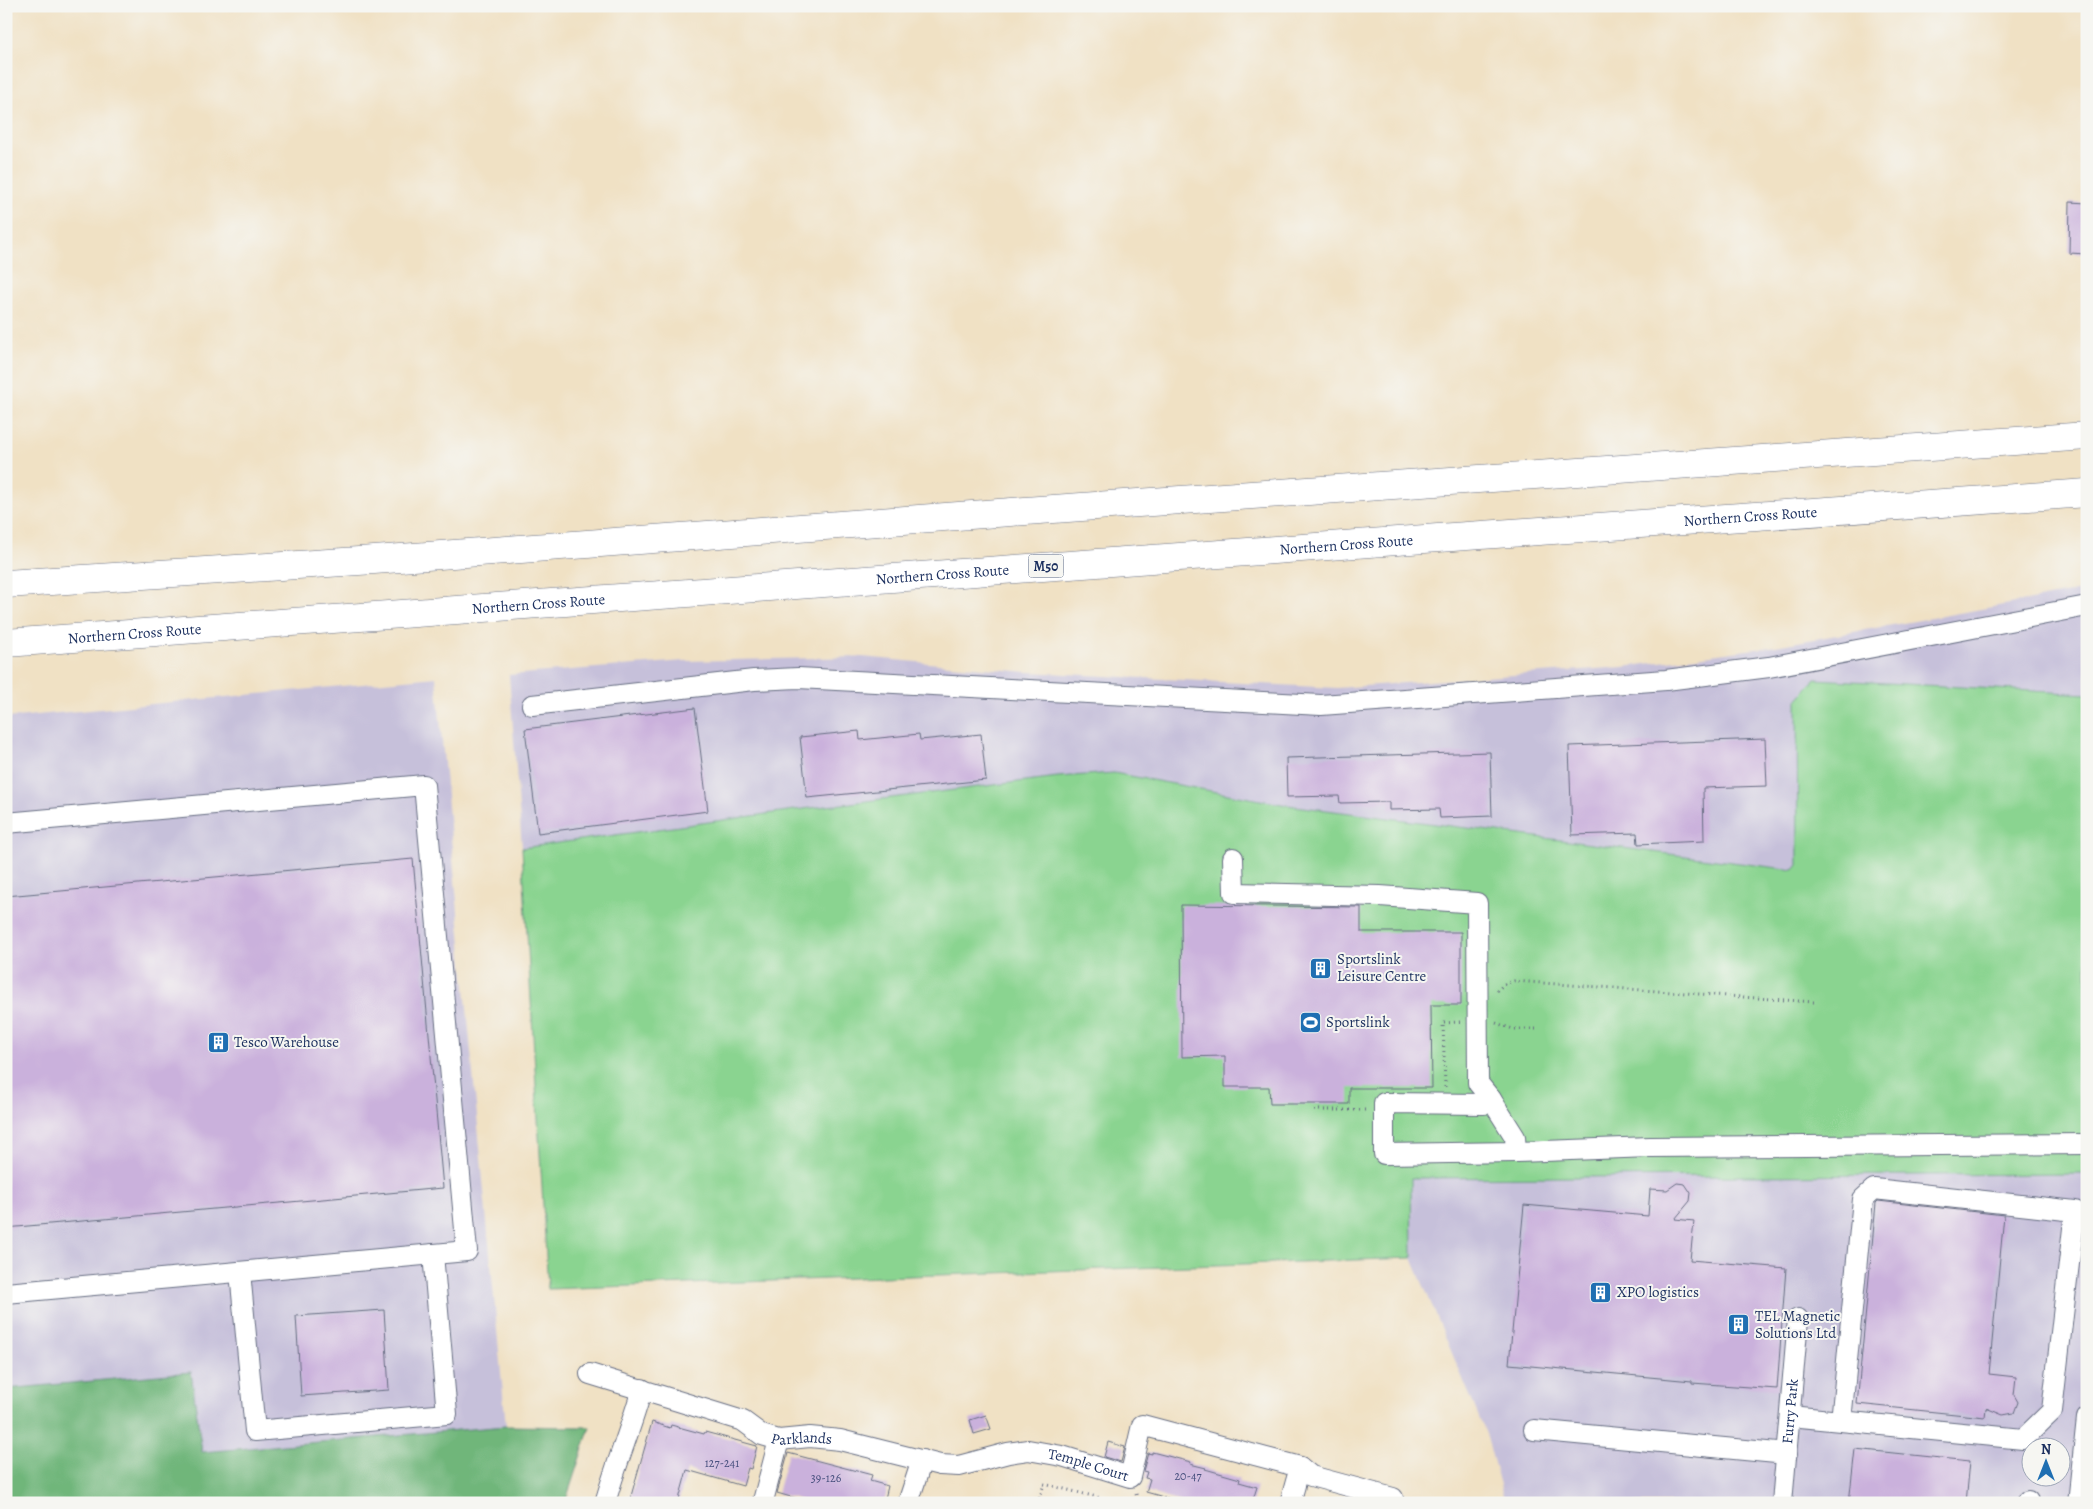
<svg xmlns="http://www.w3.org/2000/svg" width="2093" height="1509" font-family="Alegreya,serif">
<rect width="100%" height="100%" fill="#f6f6f2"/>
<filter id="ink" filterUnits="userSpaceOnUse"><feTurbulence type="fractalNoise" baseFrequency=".02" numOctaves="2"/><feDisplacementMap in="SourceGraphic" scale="10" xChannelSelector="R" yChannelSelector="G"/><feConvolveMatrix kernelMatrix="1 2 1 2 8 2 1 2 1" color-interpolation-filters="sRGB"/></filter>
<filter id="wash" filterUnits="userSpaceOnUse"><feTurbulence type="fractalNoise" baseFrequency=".0096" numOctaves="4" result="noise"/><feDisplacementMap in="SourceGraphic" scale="20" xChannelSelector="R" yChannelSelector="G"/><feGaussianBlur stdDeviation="1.12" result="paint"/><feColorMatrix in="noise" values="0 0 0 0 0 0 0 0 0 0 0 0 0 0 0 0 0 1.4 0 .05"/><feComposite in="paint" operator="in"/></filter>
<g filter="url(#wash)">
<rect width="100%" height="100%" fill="#f0e1c4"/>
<path fill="#c6c0da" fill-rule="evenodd" d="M2087 590V694L1815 679 1798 866 1794 870 1287 805 1114 773 1058 777 795 810 522 848 509 675 684 661 862 657 1028 672 1337 688 1623 667 1770 647Z
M436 677 506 1426 202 1452 191 1372 6 1389V718Z
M2087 1174V1503H1505L1486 1434 1412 1258 1411 1178ZM2030 1446H2060V1476H2030Z"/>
<path fill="#8ad490" stroke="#528277" d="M1815 679 2087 694V1174L1411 1178 1412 1258 548 1289 522 848 795 810 1058 777 1114 773 1287 805 1794 870 1798 865 1797 700Z"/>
<path fill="#6fb67a" stroke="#45726c" d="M191 1372 202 1452 506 1426 590 1427 565 1503H6V1389Z"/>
<g id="blocks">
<path fill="#cab1dc" d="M2070 202 2087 203V254L2069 253Z
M695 708 708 811 538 833 525 729Z
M859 731 860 740 919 734 920 740 981 734 986 780 807 798 800 737Z
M1765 739 1767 786 1703 788 1704 841 1638 844 1637 833 1572 835 1569 746Z
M1490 752 1492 816 1440 818 1439 809 1389 810V802L1340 803 1339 796 1287 797 1286 758Z
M413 859 443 1188 6 1228V896Z
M1181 905 1361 907V932H1461V1005H1431L1432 1088H1349V1104H1270L1269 1087H1225V1056L1182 1057Z
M1677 1183 1685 1184 1691 1193 1690 1201 1675 1219 1694 1221 1690 1260 1786 1268 1777 1389 1692 1383V1381L1509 1364 1524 1205 1648 1216 1650 1189 1667 1190Z
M1878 1201 2004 1215 1989 1374 2016 1377 2014 1395 2018 1402 2014 1413 2003 1415 1986 1408 1985 1417 1857 1404 1876 1203Z
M384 1310 389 1390 301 1396 296 1316Z
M986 1415 991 1429 974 1434 970 1420Z
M652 1422 670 1428 671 1425 704 1434 705 1432 757 1446 751 1469 748 1468 743 1486 687 1470 678 1503H629Z
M1108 1442 1125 1447 1121 1462 1104 1457Z
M1855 1449 1970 1461 1966 1503H1849Z
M1152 1452 1191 1462 1190 1464 1206 1468 1205 1469 1240 1479 1239 1482 1257 1487 1252 1503H1185L1146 1492 1150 1479 1145 1478 1147 1472 1143 1471 1148 1453 1152 1454Z
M788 1453 872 1475 870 1481 888 1486 884 1503H812L777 1493Z"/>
</g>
</g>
<g filter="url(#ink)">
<use href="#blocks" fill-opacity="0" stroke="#666d82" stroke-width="1"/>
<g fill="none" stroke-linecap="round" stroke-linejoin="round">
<defs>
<g id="minor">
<path d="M532 705 754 680 798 678 1321 705 1666 680 1769 667 2087 606"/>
<path d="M6 823 424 785 467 1251 6 1293"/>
<path d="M1233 858 1234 893 1380 896 1477 903 1478 1083 1491 1099 1515 1137 1516 1152"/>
<path d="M1491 1099 1484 1104 1384 1103V1154L1516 1152 1650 1147 2087 1144"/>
<path d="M240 1272 255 1431 447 1414 433 1254"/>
<path id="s1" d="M590 1374 743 1421 762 1435 779 1440 810 1437 840 1440 940 1465 959 1466 1008 1453 1028 1450 1062 1456 1130 1477 1142 1425 1300 1467 1311 1476 1393 1498"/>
<path d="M1790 1416 2023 1439 2052 1411 2075 1211 1874 1189 1863 1199 1841 1421"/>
<path d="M1534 1430 1787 1454"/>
<path d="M763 1501 779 1440"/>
<path d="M605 1503C616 1464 631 1428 642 1389"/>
<path d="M908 1503 922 1460"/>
<path d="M1290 1503 1300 1467"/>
<path id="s2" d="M1782 1503 1798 1319"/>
<path d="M2028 1503V1501"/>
<path d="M2078 1503 2087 1418"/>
</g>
<g id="highway">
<path d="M6 584 374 560 1025 511 2087 436"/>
<path id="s3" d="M6 643 1438 538 2087 493"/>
</g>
</defs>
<use href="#minor" stroke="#666d82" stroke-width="22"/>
<use href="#highway" stroke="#666d82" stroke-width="29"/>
<path stroke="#666d82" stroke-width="3" stroke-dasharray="1 4" stroke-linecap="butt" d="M1497 991 1504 984 1514 981 1814 1002
M1496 1023 1513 1029H1537
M1445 1087 1443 1023 1460 1022
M1314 1110H1366
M1136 1494 1139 1503
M1038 1503 1044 1484 1121 1503"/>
<use href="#minor" stroke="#fff" stroke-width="20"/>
<use href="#highway" stroke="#fff" stroke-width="28"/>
</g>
</g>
<defs>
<symbol id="building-square" viewBox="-11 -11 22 22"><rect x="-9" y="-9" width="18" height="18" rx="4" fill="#1f6fb2" stroke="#f6f6f2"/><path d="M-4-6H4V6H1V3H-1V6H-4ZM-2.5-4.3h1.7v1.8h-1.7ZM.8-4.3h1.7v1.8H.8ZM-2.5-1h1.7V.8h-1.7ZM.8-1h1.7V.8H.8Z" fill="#fff"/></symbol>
<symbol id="stadium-square" viewBox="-11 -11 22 22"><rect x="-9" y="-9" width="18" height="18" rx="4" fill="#1f6fb2" stroke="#f6f6f2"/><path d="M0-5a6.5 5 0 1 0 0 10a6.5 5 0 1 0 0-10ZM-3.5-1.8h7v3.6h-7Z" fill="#fff"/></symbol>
</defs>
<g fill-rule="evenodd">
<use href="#building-square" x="1308" y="956" width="25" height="25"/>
<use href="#stadium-square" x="1298" y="1010" width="25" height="25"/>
<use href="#building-square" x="206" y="1030" width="25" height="25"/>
<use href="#building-square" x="1588" y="1280" width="25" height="25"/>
<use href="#building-square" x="1726" y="1312" width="25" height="25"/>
</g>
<g text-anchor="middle" stroke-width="4" stroke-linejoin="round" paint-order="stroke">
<g font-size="12" fill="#47507e">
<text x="722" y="1467">127-241</text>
<text x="1188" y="1480">20-47</text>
<text x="826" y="1482">39-126</text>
</g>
<rect fill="#f6f6f2" stroke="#5d6b8a" stroke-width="1" x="1028.5" y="554.5" width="35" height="23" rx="4"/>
<g font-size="14" font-weight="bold" fill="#1b2f5e">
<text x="1046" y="571">M50</text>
</g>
<g font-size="15" fill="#1b2f5e" stroke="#f6f6f2">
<text dy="5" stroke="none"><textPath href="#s3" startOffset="1749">Northern Cross Route</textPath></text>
<text dy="5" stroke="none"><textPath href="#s3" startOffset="1344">Northern Cross Route</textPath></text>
<text dy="5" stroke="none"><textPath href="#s3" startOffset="939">Northern Cross Route</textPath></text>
<text dy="5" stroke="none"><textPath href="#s3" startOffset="534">Northern Cross Route</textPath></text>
<text dy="5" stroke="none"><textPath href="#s3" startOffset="129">Northern Cross Route</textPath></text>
<text dy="5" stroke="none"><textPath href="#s2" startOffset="92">Furry Park</textPath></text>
<text dy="5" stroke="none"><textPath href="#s1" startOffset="224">Parklands</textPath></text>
<text dy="5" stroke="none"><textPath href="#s1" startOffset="518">Temple Court</textPath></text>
</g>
<g font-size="15" fill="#1b2f5e" stroke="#f6f6f2" text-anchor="start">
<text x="1337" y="964">Sportslink<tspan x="1337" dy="17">Leisure Centre</tspan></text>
<text x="1326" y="1027">Sportslink</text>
<text x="234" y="1047">Tesco Warehouse</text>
<text x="1617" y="1297">XPO logistics</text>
<text x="1755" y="1321">TEL Magnetic<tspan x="1755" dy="17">Solutions Ltd</tspan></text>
</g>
</g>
<rect width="2093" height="1509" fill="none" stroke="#f6f6f2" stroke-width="25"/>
<g transform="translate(2046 1462)"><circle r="24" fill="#f6f6f2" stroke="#9ea6b7"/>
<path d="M0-4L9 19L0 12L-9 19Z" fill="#1f6fb2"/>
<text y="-8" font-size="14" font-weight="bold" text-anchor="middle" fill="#1b2f5e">N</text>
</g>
</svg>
